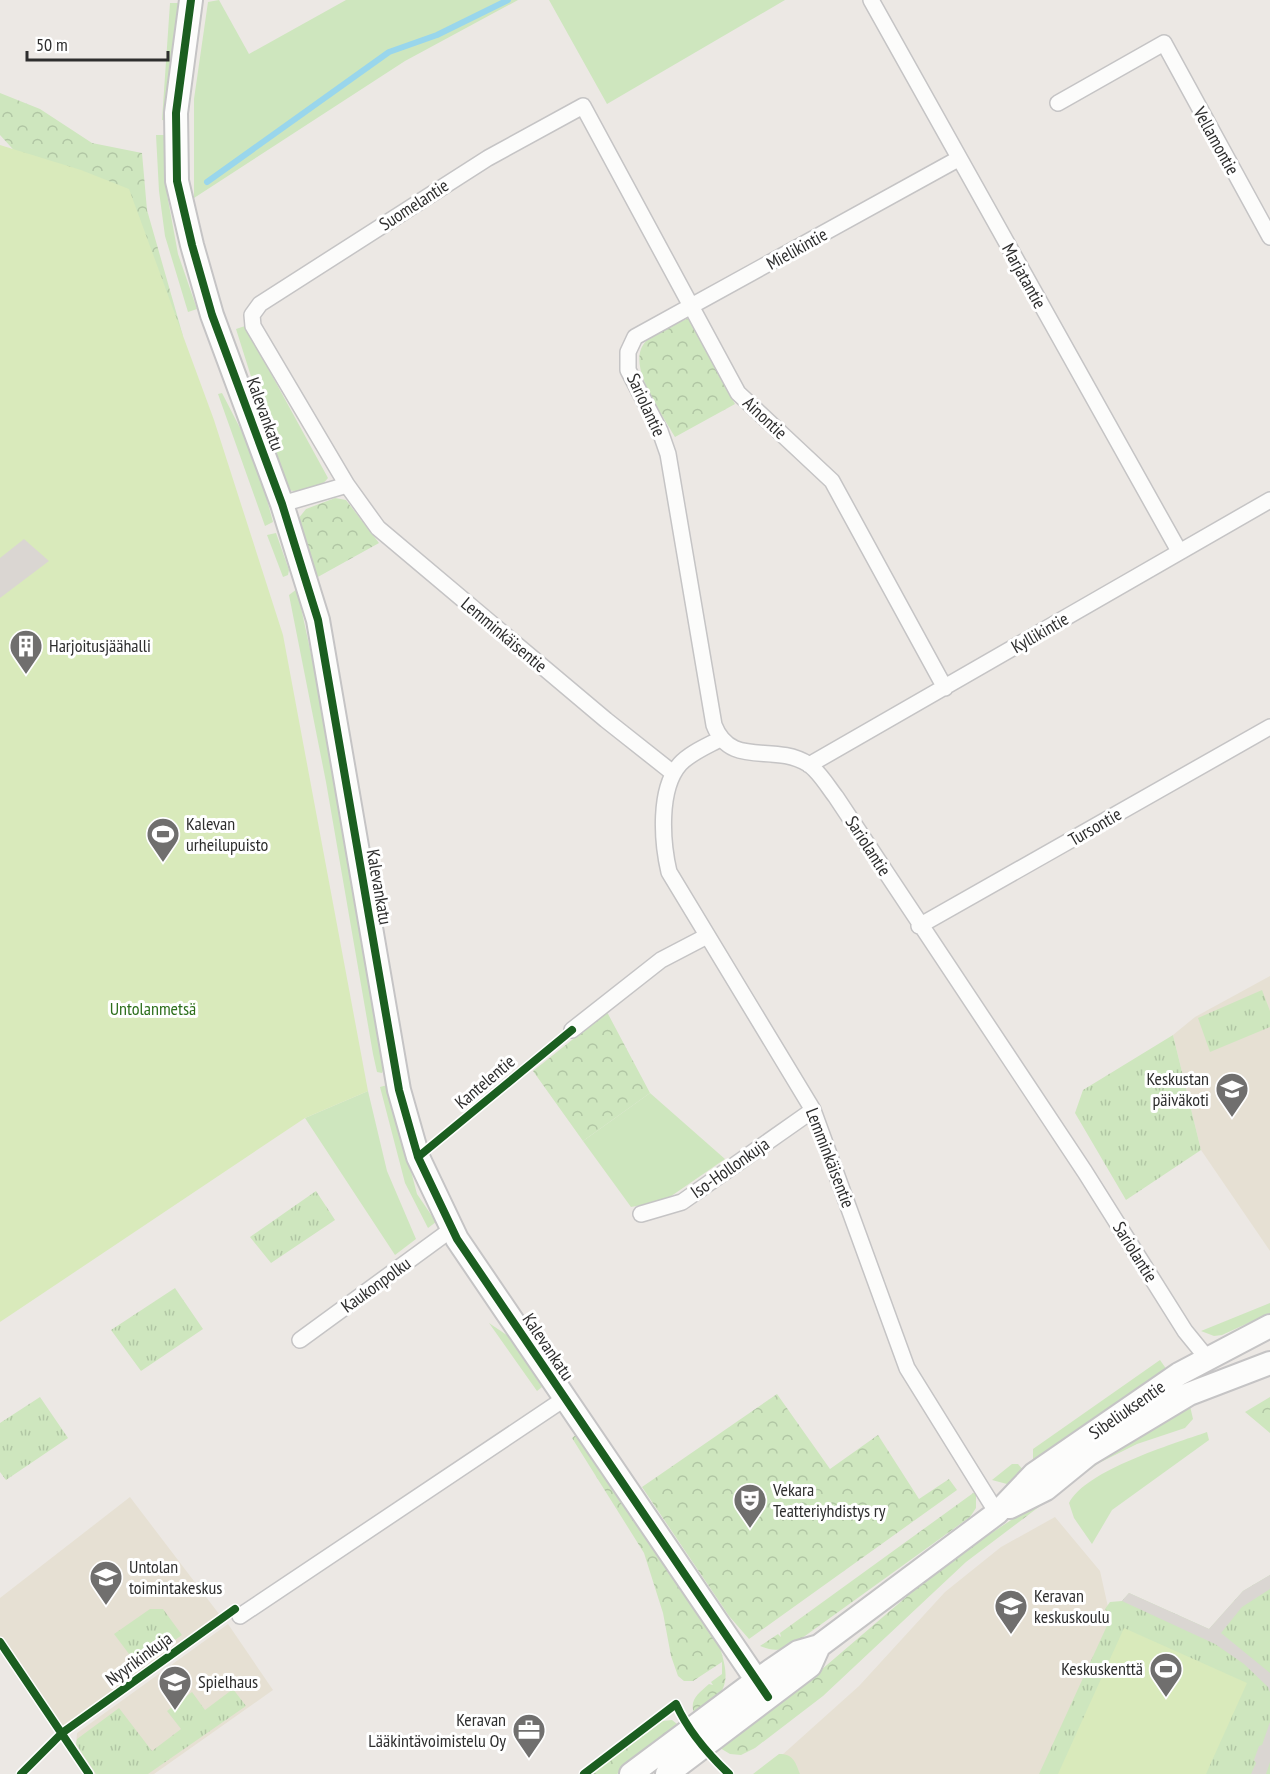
<svg xmlns="http://www.w3.org/2000/svg" width="1270" height="1774" font-family="'PT Sans Narrow',sans-serif">
<defs>
<pattern id="forest-crowns" width="20" height="18" patternUnits="userSpaceOnUse" patternTransform="scale(1.5)"><rect width="20" height="18" fill="#cee6be"/><path d="M2 6a3 3 0 1 1 6 0M12 15a3 3 0 1 1 6 0" fill="none" stroke="#b1c6a4"/></pattern>
<pattern id="park-tufts" width="24" height="20" patternUnits="userSpaceOnUse" patternTransform="scale(1.5)"><rect width="24" height="20" fill="#cee6be"/><path d="M3 7l-1-3M5 7V3M7 7l1-3M15 17l-1-3M17 17v-4M19 17l1-3" fill="none" stroke="#b1c6a4"/></pattern>
</defs>
<rect width="100%" height="100%" fill="#ece8e4"/>
<path fill="#e6e0d3" d="M1270 976V1251L1201 1150 1173 1035 1195 1017Z
M130 1497 219 1614 62 1729 0 1637V1598Z
M1055 1517 1100 1571 1110 1616 1206 1774H761L859 1686 945 1592 1001 1547Z
M228 1624 273 1690 154 1774H95L76 1746 77 1733Z"/>
<path fill="#cee6be" d="M219 0 249 54 346 0H518L405 61 194 198V99L208 2Z
M549 0H785L607 104Z
M170 3H183L169 121 162 120Z
M156 135H166L167 194 178 254 197 309 188 312 165 236 159 191Z
M245 326 328 478C319 490 301 493 287 490L236 329Z
M222 393 256 459 273 522 265 526 218 394Z
M276 533 289 570 288 575 283 577 267 535Z
M297 589 319 691 385 1066 382 1073 377 1072 373 1054 326 782 289 595Z
M391 1084 397 1118 417 1194 436 1222 428 1228 405 1183 380 1087Z
M368 1091 387 1171 416 1239 395 1255 305 1118Z
M650 1093 725 1159 664 1201 631 1207 583 1141Z
M1270 1303V1313L1222 1335 1214 1336 1201 1331Z
M489 1323 511 1338 542 1387 537 1391Z
M1160 1360 1167 1370 1037 1464 1033 1460V1449Z
M1190 1406 1193 1419 1185 1428 1137 1444 1099 1463 1060 1491 1090 1460Z
M1207 1432 1209 1440 1112 1510 1092 1544 1074 1518 1069 1503C1086 1470 1173 1444 1207 1432Z
M1012 1464H1018L1024 1471 1007 1484 992 1480Z
M779 1754C793 1754 795 1761 800 1774H753Z"/>
<path fill="url(#forest-crowns)" d="M0 93 40 109 92 143 142 153 147 210 183 336 0 135Z
M689 318 735 404 675 437C662 413 623 363 647 340 658 330 676 324 689 318Z
M335 498 346 500 379 543 316 578 298 519 306 509Z
M607 1012 650 1093 583 1141 533 1071Z
M777 1394 830 1469 878 1435 919 1499 949 1479 957 1490 749 1639 729 1616 642 1487Z
M1270 1397V1433L1245 1412Z
M577 1434 720 1648C732 1685 725 1694 695 1716 688 1700 698 1694 709 1684L713 1685 711 1682 722 1674V1662L693 1681H684L678 1676 671 1656 663 1613 644 1553 572 1438Z
M976 1491V1508L970 1517 798 1641C783 1650 776 1653 760 1646L778 1634 781 1637 780 1633Z
M1043 1499 1044 1503 966 1562 823 1696 755 1748 741 1755 730 1754 720 1748 814 1676 946 1563Z
M672 1720 681 1727 617 1774H591L663 1721Z"/>
<path fill="url(#park-tufts)" d="M1262 990 1270 1011V1027L1210 1052 1198 1018Z
M1173 1035 1201 1150 1126 1200 1075 1113 1083 1090Z
M316 1191 335 1220 271 1263 250 1237Z
M175 1288 203 1329 141 1371 111 1330Z
M40 1397 68 1438 6 1480 0 1472V1423Z
M1270 1575V1774H1039L1111 1617 1105 1609 1110 1602 1122 1601 1129 1593 1209 1629 1243 1591Z
M150 1609H163L182 1635 138 1666 114 1634Z
M233 1689 246 1706 148 1774H96L76 1744 77 1739 119 1708 152 1751 181 1729 167 1711 192 1692 205 1710Z"/>
<path fill="#d9eabb" d="M0 145 81 170 129 189 214 420 283 635 368 1091 305 1118 0 1322Z
M1124 1628 1247 1683 1206 1774H1058Z"/>
<path fill="#dad6d2" d="M24 539 49 561 0 598V558Z
M1270 1575V1589L1242 1607 1221 1633 1270 1673V1692L1268 1687 1244 1664 1215 1644 1122 1601 1129 1593 1209 1629 1243 1591Z
M1270 1722V1762L1266 1774H1251L1256 1763 1254 1760 1259 1746 1262 1745Z"/>
<g fill="none" stroke-linecap="round" stroke-linejoin="round">
<path stroke="#99d6ec" stroke-width="6" d="M207 182 389 52 437 35 508 0"/>
<defs>
<path id="street" d="M871 0 1179 551
M1058 103 1164 43 1270 237
M958 159 635 337 628 352V370L660 431 668 454 714 725C731 769 773 742 808 764 819 771 828 787 836 797L1085 1172 1185 1331 1207 1358
M282 504 347 485
M720 739C707 746 690 753 680 764 658 789 662 842 669 872L813 1110 907 1368 997 1513
M809 765 1270 500
M673 773 606 720 378 528 347 485 253 326 252 315 260 304 488 158 583 106 738 393 832 481 945 688
M919 926 1270 727
M572 1030 661 960 707 936
M641 1214 682 1202 813 1110
M300 1340 452 1229
M240 1616 564 1399"/>
<path id="secondary" d="M191 0 176 113 177 181 192 245 212 315 282 504 318 620 399 1090 418 1157 457 1239 768 1697
M1010 1507 1046 1489 1089 1454 1189 1394 1270 1363
M631 1774 757 1680 798 1652 819 1646 997 1513 1034 1474 1179 1374 1270 1326
M667 1774 810 1666 819 1646"/>
</defs>
<use href="#street" stroke="#c5c4c5" stroke-width="18"/>
<use href="#secondary" stroke="#c5c4c5" stroke-width="26"/>
<use href="#street" stroke="#fcfcfb" stroke-width="15"/>
<use href="#secondary" stroke="#fcfcfb" stroke-width="22"/>
<defs>
<path id="cycleway" d="M191 0 176 113 177 181 192 245 212 315 282 504 318 620 399 1090 418 1157 457 1239 768 1697
M418 1157 572 1030
M0 1642 89 1774
M21 1774 62 1733 235 1609
M584 1774 676 1704C688 1731 708 1754 729 1774"/>
</defs>
<use href="#cycleway" stroke="#fff" stroke-width="11"/>
<use href="#cycleway" stroke="#1b5e20" stroke-width="8"/>
</g>
<defs>
<symbol id="building-pin" viewBox="-11 -11 22 30"><path d="M0 17L-7.5 6A9.5 9.5 0 1 1 7.5 6Z" fill="#706f6e" stroke="#fff"/><path d="M-4-6H4V6H1V3H-1V6H-4ZM-2.5-4.3h1.7v1.8h-1.7ZM.8-4.3h1.7v1.8H.8ZM-2.5-1h1.7V.8h-1.7ZM.8-1h1.7V.8H.8Z" fill="#fff"/></symbol>
<symbol id="stadium-pin" viewBox="-11 -11 22 30"><path d="M0 17L-7.5 6A9.5 9.5 0 1 1 7.5 6Z" fill="#706f6e" stroke="#fff"/><path d="M0-5a6.5 5 0 1 0 0 10a6.5 5 0 1 0 0-10ZM-3.5-1.8h7v3.6h-7Z" fill="#fff"/></symbol>
<symbol id="school-pin" viewBox="-11 -11 22 30"><path d="M0 17L-7.5 6A9.5 9.5 0 1 1 7.5 6Z" fill="#706f6e" stroke="#fff"/><path d="M0-5L7-2L0 1L-7-2ZM-4 1L0 2.5L4 1V4Q0 6-4 4Z" fill="#fff"/></symbol>
<symbol id="theatre-pin" viewBox="-11 -11 22 30"><path d="M0 17L-7.5 6A9.5 9.5 0 1 1 7.5 6Z" fill="#706f6e" stroke="#fff"/><path d="M-5-5.5Q0-4 5-5.5V0Q5 5 0 6Q-5 5-5 0ZM-3.3-2.5H-1v1.5H-3.3ZM1-2.5H3.3v1.5H1ZM-2.8 1Q0 5.5 2.8 1Z" fill="#fff"/></symbol>
<symbol id="office-pin" viewBox="-11 -11 22 30"><path d="M0 17L-7.5 6A9.5 9.5 0 1 1 7.5 6Z" fill="#706f6e" stroke="#fff"/><path d="M-6-3h4V-5.5h4V-3h4V5H-6ZM-1-4.5V-3h2v-1.5ZM-6 0V1H6V0Z" fill="#fff"/></symbol>
</defs>
<g fill-rule="evenodd">
<use href="#building-pin" x="7" y="627" width="38" height="52"/>
<use href="#stadium-pin" x="144" y="815" width="38" height="52"/>
<use href="#school-pin" x="1213" y="1070" width="38" height="52"/>
<use href="#theatre-pin" x="731" y="1481" width="38" height="52"/>
<use href="#school-pin" x="87" y="1558" width="38" height="52"/>
<use href="#school-pin" x="992" y="1587" width="38" height="52"/>
<use href="#stadium-pin" x="1147" y="1650" width="38" height="52"/>
<use href="#school-pin" x="156" y="1663" width="38" height="52"/>
<use href="#office-pin" x="510" y="1711" width="38" height="52"/>
</g>
<g text-anchor="middle" stroke-width="6" stroke-linejoin="round" paint-order="stroke">
<g font-size="18" fill="#2e2e2e" stroke="#fff">
<text transform="translate(1216 141) rotate(61)" y="6">Vellamontie</text>
<text transform="translate(414 205) rotate(-33)" y="6">Suomelantie</text>
<text transform="translate(797 249) rotate(-29)" y="6">Mielikintie</text>
<text transform="translate(1024 276) rotate(61)" y="6">Marjatantie</text>
<text transform="translate(646 405) rotate(65)" y="6">Sariolantie</text>
<text transform="translate(265 414) rotate(70)" y="6">Kalevankatu</text>
<text transform="translate(765 418) rotate(43)" y="6">Ainontie</text>
<text transform="translate(1040 633) rotate(-30)" y="6">Kyllikintie</text>
<text transform="translate(504 635) rotate(40)" y="6">Lemminkäisentie</text>
<text transform="translate(1095 827) rotate(-30)" y="6">Tursontie</text>
<text transform="translate(868 846) rotate(57)" y="6">Sariolantie</text>
<text transform="translate(379 887) rotate(80)" y="6">Kalevankatu</text>
<text transform="translate(485 1082) rotate(-40)" y="6">Kantelentie</text>
<text transform="translate(830 1158) rotate(69)" y="6">Lemminkäisentie</text>
<text transform="translate(730 1168) rotate(-35)" y="6">Iso-Hollonkuja</text>
<text transform="translate(1135 1252) rotate(58)" y="6">Sariolantie</text>
<text transform="translate(376 1285) rotate(-36)" y="6">Kaukonpolku</text>
<text transform="translate(548 1347) rotate(56)" y="6">Kalevankatu</text>
<text transform="translate(1127 1410) rotate(-35)" y="6">Sibeliuksentie</text>
<text transform="translate(139 1659) rotate(-36)" y="6">Nyyrikinkuja</text>
</g>
<g font-size="18" fill="#2e2e2e" stroke="#fff" text-anchor="start">
<text x="49" y="652">Harjoitusjäähalli</text>
<text x="186" y="830">Kalevan<tspan x="186" dy="21">urheilupuisto</tspan></text>
<text x="1209" y="1085" text-anchor="end">Keskustan<tspan x="1209" dy="21">päiväkoti</tspan></text>
<text x="773" y="1496">Vekara<tspan x="773" dy="21">Teatteriyhdistys ry</tspan></text>
<text x="129" y="1573">Untolan<tspan x="129" dy="21">toimintakeskus</tspan></text>
<text x="1034" y="1602">Keravan<tspan x="1034" dy="21">keskuskoulu</tspan></text>
<text x="1143" y="1675" text-anchor="end">Keskuskenttä</text>
<text x="198" y="1688">Spielhaus</text>
<text x="506" y="1726" text-anchor="end">Keravan<tspan x="506" dy="21">Lääkintävoimistelu Oy</tspan></text>
</g>
<g font-size="18" fill="#2c6e1b" stroke="#fff">
<text x="153" y="1015">Untolanmetsä</text>
</g>
</g>
<path d="M27 51v9h141v-9" fill="none" stroke="#2e2e2e" stroke-width="3"/>
<text x="36" y="51" font-size="18" fill="#2e2e2e" stroke="#ffffff" stroke-width="4.5" paint-order="stroke">50 m</text>
</svg>
